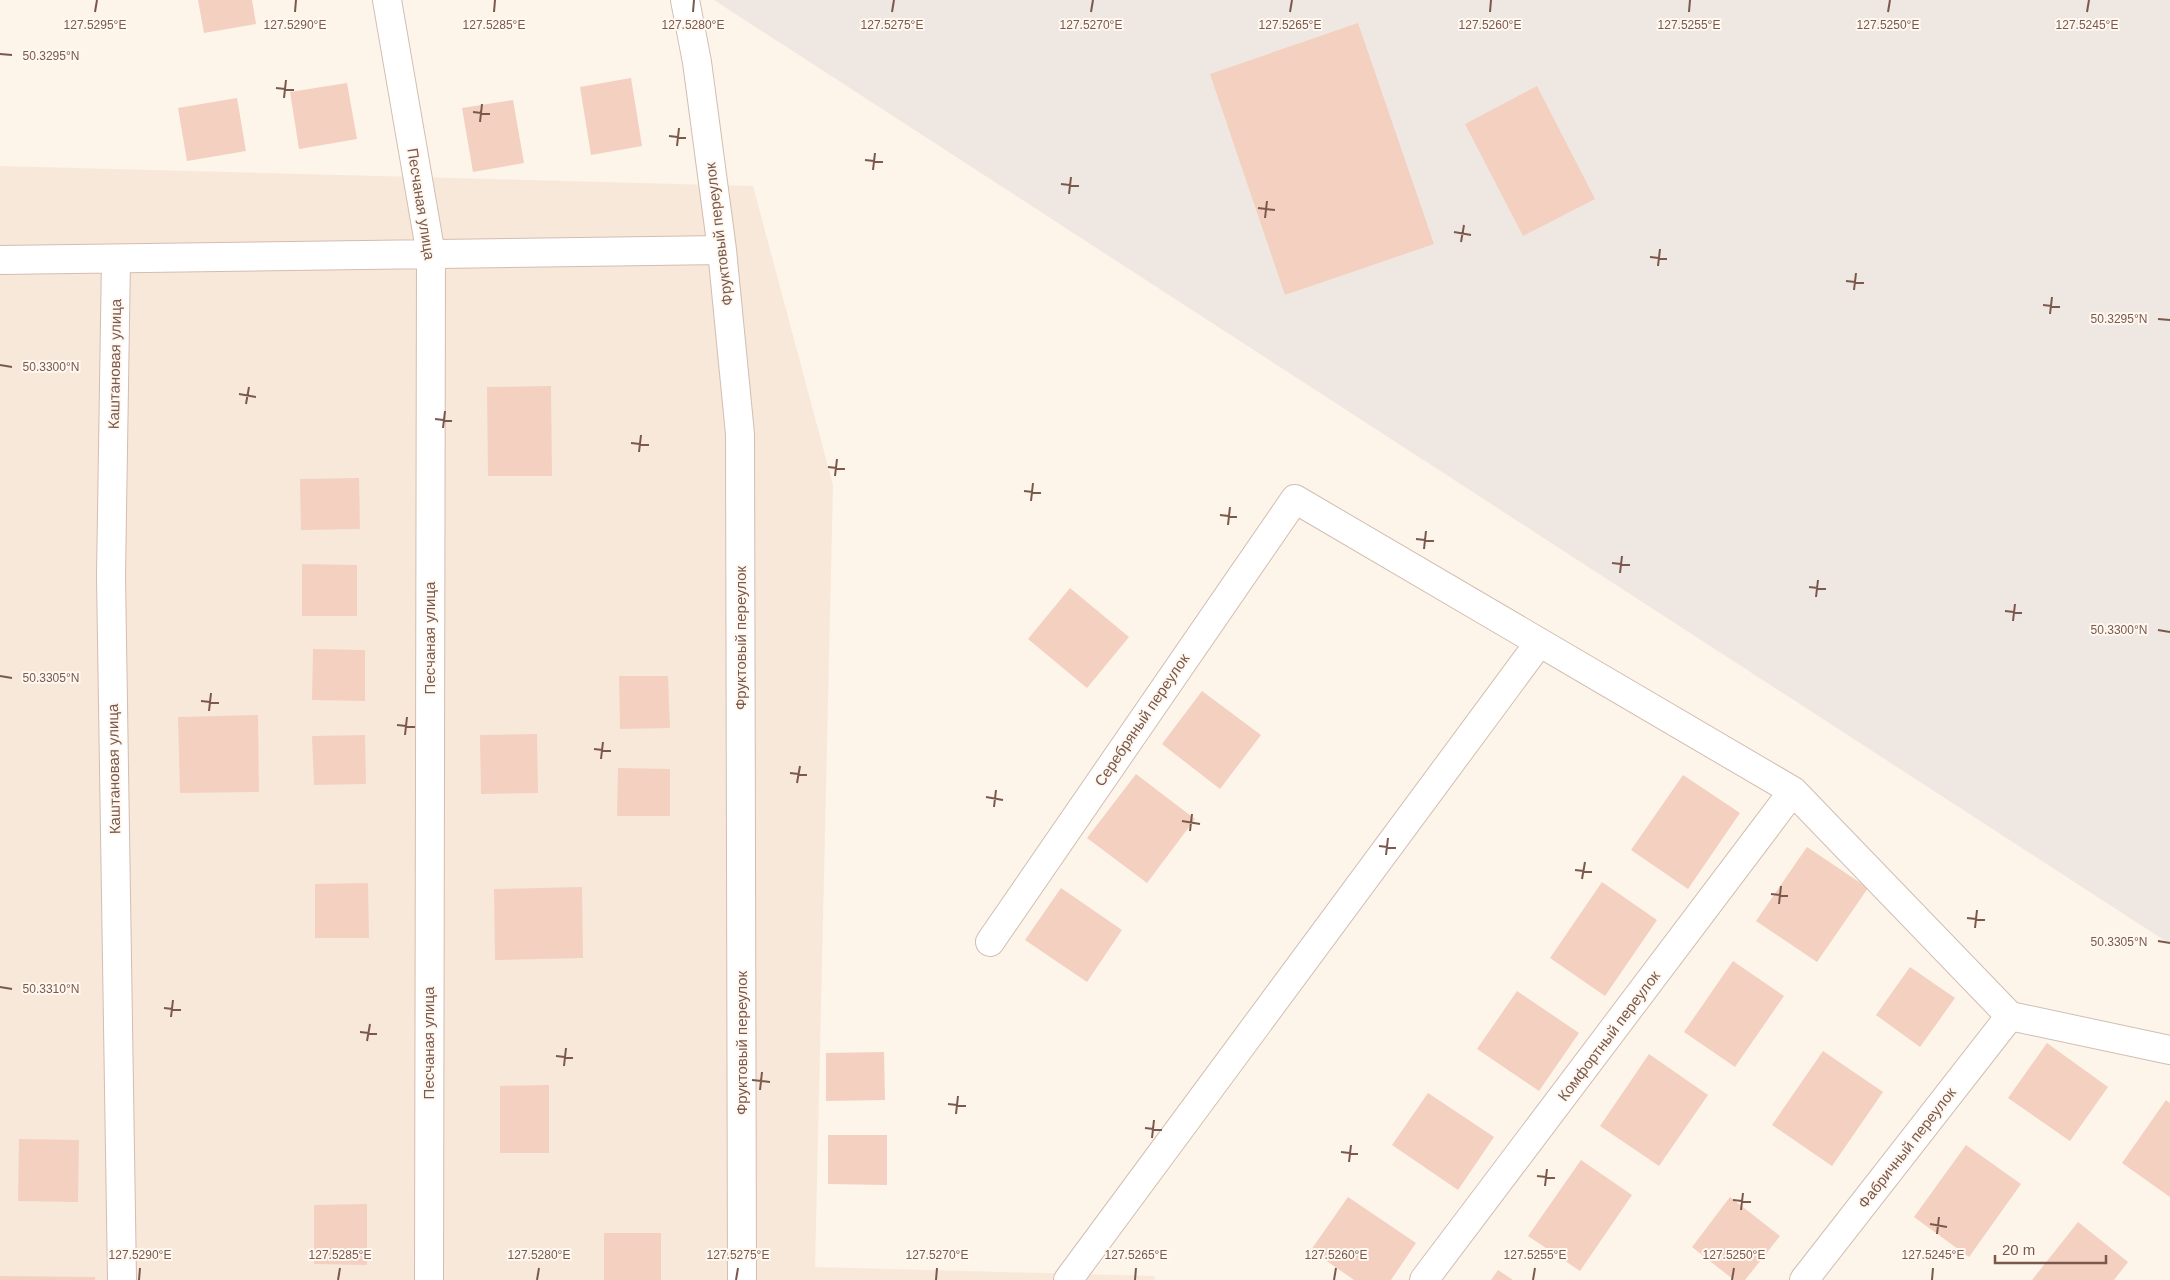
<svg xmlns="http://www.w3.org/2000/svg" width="2170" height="1280" font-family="Helvetica,sans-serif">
<rect width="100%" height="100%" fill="#fdf4ea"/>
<path fill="#f8e8da" d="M0 166 753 186 833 485 815 1267 1154 1276 1155 1280H0Z"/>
<path fill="#efe7e2" d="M714 0H2170V944Z"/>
<path fill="#f4d0c0" d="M198 0H252L256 24 204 33Z
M1358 23 1434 244 1285 295 1210 74Z
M631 78 642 146 591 155 580 87Z
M347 83 357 139 299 149 290 92Z
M1537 86 1595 199 1523 236 1465 124Z
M237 98 246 151 187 161 178 108Z
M513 100 524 163 473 172 462 108Z
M551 386 552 476H488L487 387Z
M359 478 360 529 301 530 300 479Z
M302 564 357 565V616H302Z
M1070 588 1129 637 1087 688 1028 639Z
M313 649 365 650V701L312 700Z
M619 676H668L670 728 620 729Z
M1202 691 1261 735 1220 789 1162 744Z
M258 715 259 792 180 793 178 717Z
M537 734 538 793 481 794 480 735Z
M365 735 366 784 314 785 312 736Z
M618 768 670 769V816H617Z
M1136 774 1195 819 1147 883 1087 838Z
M1683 775 1740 813 1688 889 1631 850Z
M1807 847 1868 888 1817 962 1756 921Z
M1602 882 1657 920 1605 996 1550 958Z
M368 883 369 938H315V884Z
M582 887 583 958 495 960 494 889Z
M1061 888 1122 930 1087 982 1025 940Z
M1733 961 1784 996 1735 1067 1684 1032Z
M1910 967 1955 998 1920 1047 1876 1015Z
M1517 991 1579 1033 1539 1091 1477 1049Z
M2047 1043 2108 1087 2070 1141 2008 1098Z
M1823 1051 1883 1092 1832 1166 1772 1125Z
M884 1052 885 1100 826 1101V1053Z
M1649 1054 1708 1095 1659 1166 1600 1126Z
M549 1085V1153H500V1086Z
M1428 1093 1494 1137 1458 1190 1392 1145Z
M2166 1100 2170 1103V1197L2122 1163Z
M828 1135H887V1185L828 1184Z
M19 1139 79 1140 78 1202 18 1201Z
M1966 1145 2021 1184 1969 1257 1914 1217Z
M1581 1160 1632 1195 1580 1271 1528 1236Z
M1348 1197 1416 1243 1391 1280H1354L1311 1250Z
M1730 1197 1780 1236 1745 1280H1734L1692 1247Z
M367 1204V1265L314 1264V1205Z
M2078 1222 2128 1262 2114 1280H2032Z
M604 1233H661V1280H604Z
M1498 1270 1513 1280H1491Z
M0 1276 95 1277V1280H0Z"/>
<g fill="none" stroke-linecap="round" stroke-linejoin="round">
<defs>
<path id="minor" d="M387 0 431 255 429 1280
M685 0 697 62 722 250 740 434 742 1280
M116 259 111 576 122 1280
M0 260 722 250
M990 942 1295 499 1793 791 2010 1016 2170 1050
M1068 1280 1539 643
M1424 1280 1793 791
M1804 1280 2010 1016"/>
</defs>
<use href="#minor" stroke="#d3bdb1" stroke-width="30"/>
<use href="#minor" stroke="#fff" stroke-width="28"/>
</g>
<path fill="none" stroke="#7a584b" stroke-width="2" d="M95 12 97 0M295 12 296 0M494 12 495 0M693 12 694 0M892 12 894 0M1091 12 1093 0M1290 12 1292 0M1490 12 1491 0M1689 12 1690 0M1888 12 1890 0M2087 12 2089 0M0 54 12 55M276 88 294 90M284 98 286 80M473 112 490 114M480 122 482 104M669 136 686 138M677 146 679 128M865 160 883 162M873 170 875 153M1061 184 1079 186M1069 194 1071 177M1258 208 1275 210M1265 218 1267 201M1454 232 1471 235M1461 242 1464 225M1650 257 1667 259M1658 266 1660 249M1846 281 1864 283M1854 290 1856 273M2043 305 2060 307M2050 314 2052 297M2158 319 2170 320M0 365 12 367M239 394 256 397M246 404 249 387M435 419 452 421M443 428 445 411M631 443 649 445M639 452 641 435M828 467 845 469M835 476 837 459M1024 491 1041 493M1031 501 1033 483M1220 515 1237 517M1228 525 1230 507M1416 539 1434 541M1424 549 1426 531M1612 563 1630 565M1620 573 1622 556M1809 587 1826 589M1816 597 1818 580M2005 611 2022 613M2013 621 2015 604M2158 630 2170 632M0 676 12 678M201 701 219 703M209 711 211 693M397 725 415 727M405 735 407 717M594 749 611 751M601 759 603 742M790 773 807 775M797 783 800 766M986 797 1003 800M994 807 996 790M1182 821 1200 824M1190 831 1192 814M1379 846 1396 848M1386 855 1388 838M1575 870 1592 872M1582 879 1585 862M1771 894 1788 896M1779 904 1781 886M1967 918 1985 920M1975 928 1977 910M2158 941 2170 943M0 987 12 989M164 1008 181 1010M171 1017 173 1000M360 1032 377 1034M367 1041 370 1024M556 1056 573 1058M564 1066 566 1048M752 1080 770 1082M760 1090 762 1072M948 1104 966 1106M956 1114 958 1096M1145 1128 1162 1130M1152 1138 1154 1120M1341 1152 1358 1154M1349 1162 1351 1145M1537 1176 1555 1178M1545 1186 1547 1169M1733 1200 1751 1202M1741 1210 1743 1193M1930 1224 1947 1227M1937 1234 1939 1217M139 1280 140 1268M338 1280 340 1268M537 1280 539 1268M736 1280 738 1268M936 1280 937 1268M1135 1280 1136 1268M1334 1280 1336 1268M1533 1280 1535 1268M1732 1280 1734 1268M1932 1280 1933 1268"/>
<g text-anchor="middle" stroke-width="4" stroke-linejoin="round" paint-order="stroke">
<g font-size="15" fill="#7a584b" stroke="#fff8f1">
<text transform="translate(421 204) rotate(81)" y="5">Песчаная улица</text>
<text transform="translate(719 234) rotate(-97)" y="5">Фруктовый переулок</text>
<text transform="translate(115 364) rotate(-89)" y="5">Каштановая улица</text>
<text transform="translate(430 638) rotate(-90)" y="5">Песчаная улица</text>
<text transform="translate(741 638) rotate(-90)" y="5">Фруктовый переулок</text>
<text transform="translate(1142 720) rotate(-56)" y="5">Серебряный переулок</text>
<text transform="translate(114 769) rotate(-91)" y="5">Каштановая улица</text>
<text transform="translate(1609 1036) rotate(-53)" y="5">Комфортный переулок</text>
<text transform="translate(429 1043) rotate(-90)" y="5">Песчаная улица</text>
<text transform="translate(742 1043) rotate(-90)" y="5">Фруктовый переулок</text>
<text transform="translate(1907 1148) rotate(-52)" y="5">Фабричный переулок</text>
</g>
</g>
<g font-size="12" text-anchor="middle" fill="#7a584b" stroke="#fff8f1" stroke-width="4" stroke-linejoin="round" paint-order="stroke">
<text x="95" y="29">127.5295°E</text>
<text x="295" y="29">127.5290°E</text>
<text x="494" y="29">127.5285°E</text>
<text x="693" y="29">127.5280°E</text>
<text x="892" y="29">127.5275°E</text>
<text x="1091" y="29">127.5270°E</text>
<text x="1290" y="29">127.5265°E</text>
<text x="1490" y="29">127.5260°E</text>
<text x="1689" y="29">127.5255°E</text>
<text x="1888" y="29">127.5250°E</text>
<text x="2087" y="29">127.5245°E</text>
<text x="51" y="60">50.3295°N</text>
<text x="2119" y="323">50.3295°N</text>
<text x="51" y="371">50.3300°N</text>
<text x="2119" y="634">50.3300°N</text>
<text x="51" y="682">50.3305°N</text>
<text x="2119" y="946">50.3305°N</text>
<text x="51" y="993">50.3310°N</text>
<text x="140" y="1259">127.5290°E</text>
<text x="340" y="1259">127.5285°E</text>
<text x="539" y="1259">127.5280°E</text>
<text x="738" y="1259">127.5275°E</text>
<text x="937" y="1259">127.5270°E</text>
<text x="1136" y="1259">127.5265°E</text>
<text x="1336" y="1259">127.5260°E</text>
<text x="1535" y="1259">127.5255°E</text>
<text x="1734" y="1259">127.5250°E</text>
<text x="1933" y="1259">127.5245°E</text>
</g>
<path d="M1995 1255v8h111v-8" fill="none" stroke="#7a584b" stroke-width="2.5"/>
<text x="2002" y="1255" font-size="15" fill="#7a584b" stroke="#fff8f1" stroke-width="4" paint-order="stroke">20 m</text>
</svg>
